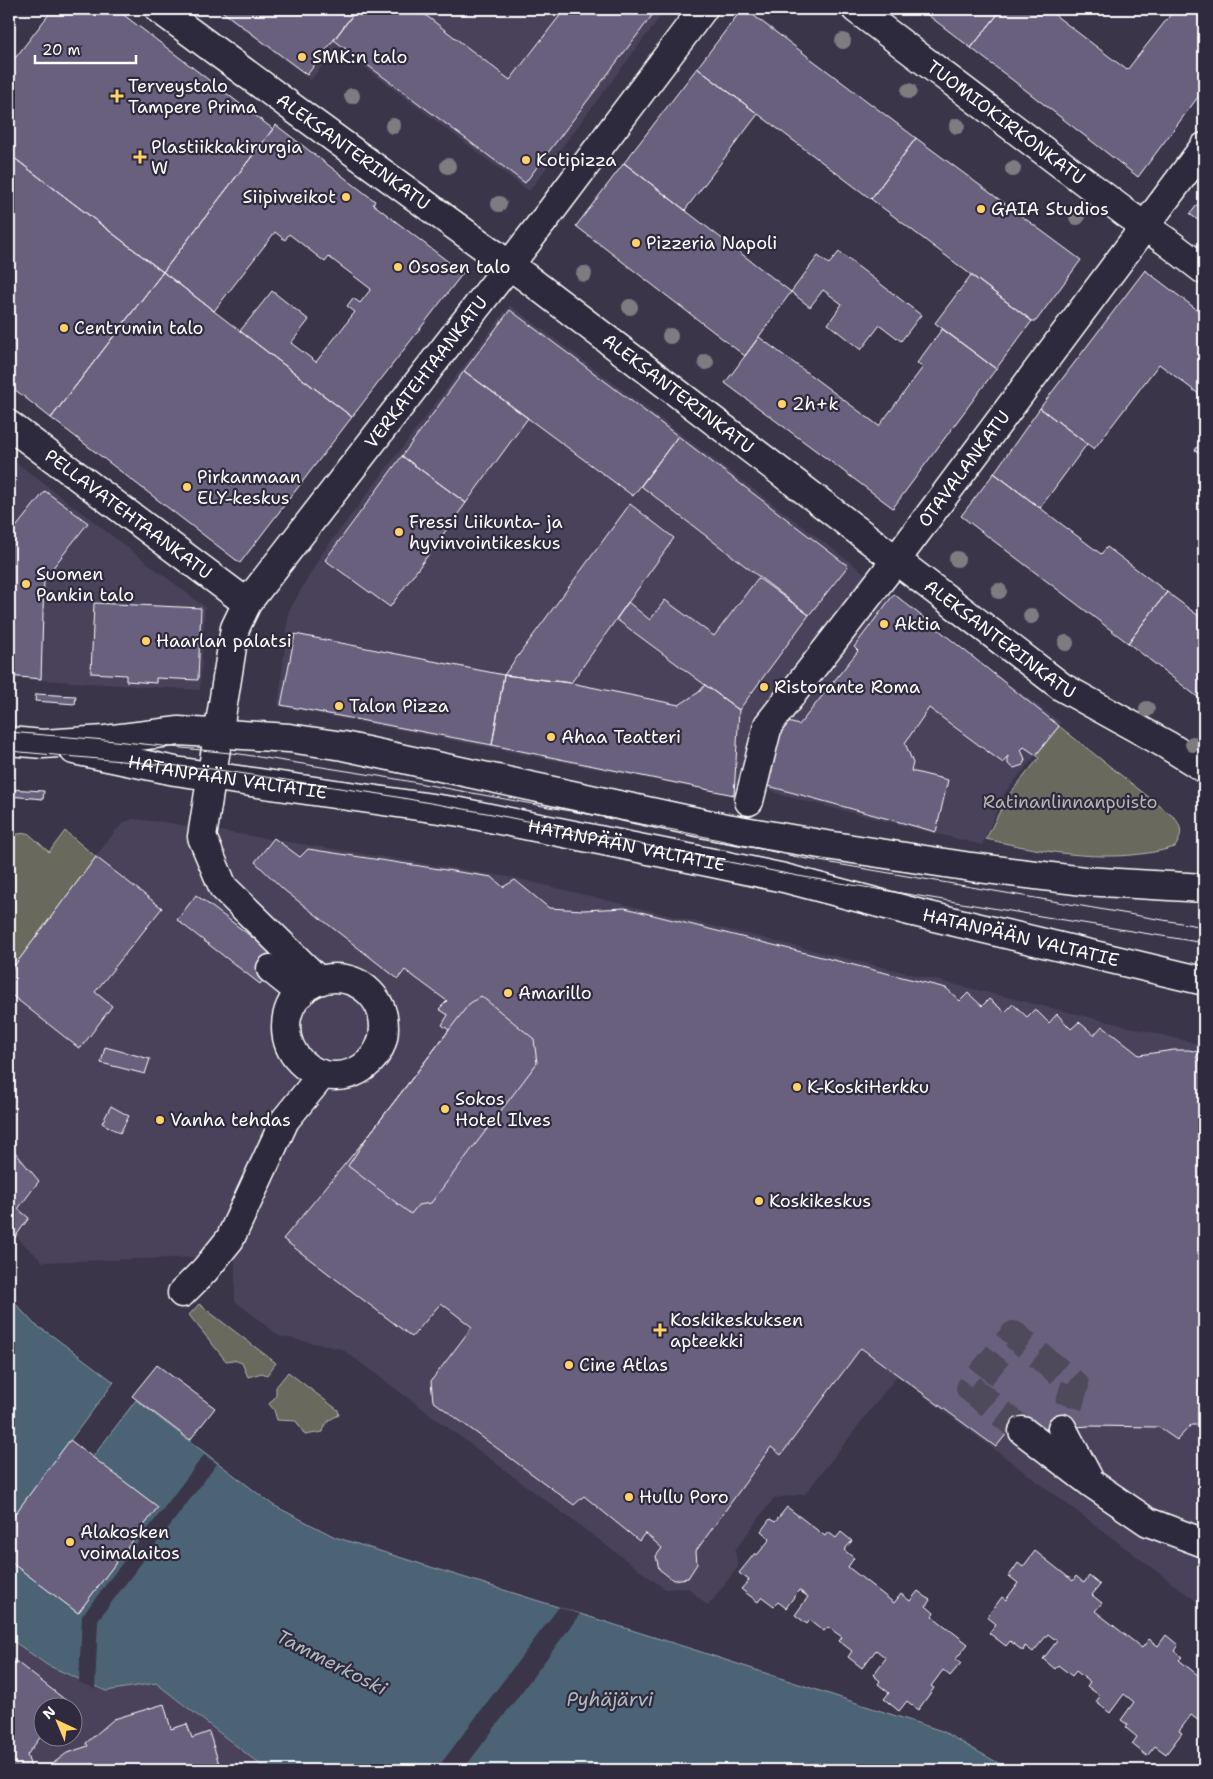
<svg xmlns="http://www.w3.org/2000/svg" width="1213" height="1779" font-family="'Shantell Sans',sans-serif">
<rect width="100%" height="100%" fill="#3b354a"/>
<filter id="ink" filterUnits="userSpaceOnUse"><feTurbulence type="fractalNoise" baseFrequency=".02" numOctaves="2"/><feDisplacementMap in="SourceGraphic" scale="10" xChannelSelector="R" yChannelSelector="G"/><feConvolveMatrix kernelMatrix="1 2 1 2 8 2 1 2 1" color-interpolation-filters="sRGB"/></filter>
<g filter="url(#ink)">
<path fill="#49425a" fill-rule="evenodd" d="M216 9H666L529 191 338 47 311 80Z
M510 305 867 575 752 724 735 796 278 706 289 611 321 555Z
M9 457 205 607 200 690 9 678Z
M886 592 1061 723 1004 794 982 845 780 795 761 784 777 719Z
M133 819 163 822 515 878 1204 1045V1607L897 1376 805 1494 774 1498 735 1550 738 1567 708 1606 688 1588 665 1589 342 1349 279 1336 235 1301V1256L43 1262 9 1230V973L115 831 125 822Z
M9 1638 47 1665 106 1691 156 1683 267 1770H9ZM42 1706H72V1736H42Z"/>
<path fill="#696b5d" stroke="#b4b5ae" d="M1059 726 1175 818C1183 829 1182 836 1175 847 1114 865 1047 853 986 839L1007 797 1039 758 1036 755Z
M65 831 96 857 9 973V835L28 833 49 852Z
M199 1304 276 1363 267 1375 262 1373 248 1377 242 1363 234 1360 226 1361 189 1315Z
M288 1372 338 1410 339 1415C330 1419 325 1422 323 1432L305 1435 296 1421 277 1420 274 1410 269 1404 276 1396V1387Z"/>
<path fill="#4b6474" stroke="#93a2ac" d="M9 1291 15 1303 34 1324 54 1337 114 1382 9 1522Z
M136 1400 273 1505 335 1537 695 1650 942 1731 998 1763 1006 1770H267L156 1683 106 1691 47 1665 9 1638V1573L15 1565 78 1613 158 1507 92 1458Z"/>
<path fill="#3b354a" d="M204 1455 217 1464 98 1620 95 1689 79 1682 82 1616Z
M559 1607 580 1614 463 1770H436Z"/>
<path fill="#69617e" stroke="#fff" d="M53 9H116L273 129 163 272 9 154V66Z
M219 9H357L307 75Z
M357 9H428L424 14 510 80 565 9H657L525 183 334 40Z
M742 9H745L916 138 871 199 697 68Z
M920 9H1002L971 48Z
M1002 9H1047L1127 70 1175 9H1204V89L1138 177 971 48Z
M697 68 758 114 685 210 624 163Z
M276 125 375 201 373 204 463 273 352 417 240 331 272 291 309 320 291 343 316 362 355 312 347 306 353 298 360 303 371 289 329 257 325 262 289 234 285 240 275 232 214 311 163 272Z
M916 138 1081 260 1036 321H1032L871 199Z
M9 154 163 272 51 418 9 385Z
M624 163 791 292 745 356 576 226Z
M1204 196V225L1190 214Z
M839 252 921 315 901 341 880 325 861 350 828 324 842 304 823 290 810 307 791 292 818 256 829 264Z
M1145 270 1204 315V398L1159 364 1094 449 1040 408Z
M163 272 352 417 240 563 51 418Z
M971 275 1032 321 996 369 935 323Z
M510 310 678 436 633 496 464 371Z
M942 329 996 369 893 508 725 383 759 337 879 426 923 367 917 363Z
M464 371 528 418 466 503 402 456Z
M1040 408 1087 444 1040 508 994 473Z
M678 436 848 566 809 615 641 486Z
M1204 438V458L1195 450Z
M402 456 466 503 390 607 325 560Z
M994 473 1101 554 1107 547 1167 592 1128 643 961 516Z
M45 491 88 523 44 579 41 679 9 676V536Z
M630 504 674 538 571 683 504 675Z
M758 578 809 615 739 710 616 619 628 602 650 620 665 600 714 636Z
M1167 592 1204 620V702L1128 643Z
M894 594 1059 726 1036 755 1024 747 1021 750 1025 759 1023 765 1014 768 1008 764V756L1003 763 929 708 905 743 913 763 911 771 948 780 936 832 761 784 777 719 799 725 858 651 854 647Z
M94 603 201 608 198 680 156 678V683L126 681V675L91 673Z
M295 634 504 675 492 745 281 705Z
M504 675 571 683 679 705 699 692 705 685 739 710 734 795 492 745Z
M36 694 76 696 75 704 35 701Z
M9 789 44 791 43 799 9 796Z
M274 838 300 857 308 849 492 877 503 887 515 880 549 908 583 910 625 908 946 988 960 1001 968 993 982 1006 989 999 1005 1012 1013 1004 1027 1017 1035 1009 1049 1023 1057 1014 1071 1029 1079 1022 1094 1035 1102 1026 1139 1055 1174 1050H1189L1199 1052 1196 1058 1204 1064V1425H1191L1177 1440 1158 1427 1089 1426 1008 1432 996 1447 861 1348 781 1455 771 1447 696 1551 697 1564 688 1578 673 1580 659 1569 656 1556 662 1548 645 1533 639 1541 584 1496 574 1505 433 1401 431 1381 472 1327 441 1303 412 1337 283 1239 368 1136 449 1030 442 1025 448 1015 439 1009 447 1001 405 970 398 979 284 890 255 862Z
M96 857 162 908 95 992 112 1006 80 1049 9 993V973Z
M196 895 280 958 260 984 177 920Z
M481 996 534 1039 537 1063 431 1203 418 1205 411 1214 348 1166 368 1136 469 1004Z
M105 1047 150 1059 145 1074 101 1063Z
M111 1106 129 1116 120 1133 102 1123Z
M9 1145 39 1181 18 1209 29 1218 12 1241 9 1239Z
M157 1365 215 1408 190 1440 132 1396Z
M70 1440 158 1507 78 1613 9 1561V1522Z
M787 1507 825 1536 828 1532 836 1538 841 1532 852 1541 844 1550 854 1558 848 1567 894 1603 901 1594 910 1601 918 1591 930 1600 926 1606 934 1613 932 1616 968 1644 956 1659 961 1663 950 1676 943 1670 931 1686 934 1688 918 1710 907 1701 899 1711 884 1699 889 1693 878 1684 880 1681 873 1675 886 1658 876 1650 862 1668 848 1657 852 1651 839 1641 842 1637 828 1627 824 1631 810 1620 807 1624 795 1615 808 1597 799 1590 786 1608 778 1602 774 1606 762 1597 758 1602 741 1589 749 1580 739 1573 755 1553 757 1555 770 1539 761 1531 770 1519 775 1522Z
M1035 1551 1073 1581 1076 1576 1084 1583 1089 1576 1100 1585 1092 1595 1102 1603 1095 1611 1142 1648 1149 1639 1158 1646 1166 1635 1178 1645 1174 1651 1182 1657 1179 1660 1204 1680V1714L1199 1721 1191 1715 1179 1731 1182 1733 1166 1754 1155 1746 1147 1756 1132 1744 1137 1737 1126 1728 1128 1725 1121 1720 1134 1702 1124 1694 1110 1713 1096 1702 1100 1696 1087 1686 1090 1682 1076 1671 1072 1676 1058 1665 1055 1669 1043 1659 1057 1641 1048 1634 1033 1652 1025 1646 1023 1651 1010 1641 1006 1646 989 1633 996 1624 987 1617 1002 1597 1006 1600 1018 1583 1009 1576 1018 1563 1023 1567Z
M9 1656 68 1702 64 1706H42V1735L27 1755 32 1770H9Z
M164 1704 171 1729 187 1724 192 1738 209 1732 221 1770H44L67 1753 88 1746 86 1743 114 1719Z"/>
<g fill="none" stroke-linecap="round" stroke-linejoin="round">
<path stroke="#4f495c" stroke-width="28" stroke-dasharray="28 14" stroke-linecap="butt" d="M1023 1431 970 1388 1014 1335 1075 1385 1062 1428"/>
<defs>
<g id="minor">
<path id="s1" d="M159 9 297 111 527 278 1062 687 1167 745 1204 768"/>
<path id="s2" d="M856 9 1126 213 1166 241 1204 270"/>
<path id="s3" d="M9 425 247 603"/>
<path d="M9 741 43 744 105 740 179 731 289 738 343 746 721 827 820 844 971 867 1084 881 1204 888"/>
<path id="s4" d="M74 750 175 771 460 812 713 863 784 878 913 912 1204 981"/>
<path id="s5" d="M749 801 768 725 896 560 1204 147"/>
<path d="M271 969 301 993"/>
<circle cx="335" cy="1027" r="49"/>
<path id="s6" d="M319 981 223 887 202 837 235 628 247 603 548 215 703 9"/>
<path d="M182 1293 205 1270 230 1239 285 1120 322 1075"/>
<path d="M1062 1428 1088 1477"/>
<path d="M1023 1431 1091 1483 1148 1522 1204 1543"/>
</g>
</defs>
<use href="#minor" stroke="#fff" stroke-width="31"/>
<use href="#minor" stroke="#2f2a3d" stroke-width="28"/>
<path stroke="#fff" stroke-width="1" d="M9 732 105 740 240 754 385 777 674 830 802 858 1204 927
M9 751 212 769 380 794 492 814 798 876 1204 943"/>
</g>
<g fill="#7e7b81">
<circle cx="843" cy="41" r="8"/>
<circle cx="909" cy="91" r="8"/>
<circle cx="352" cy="96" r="8"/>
<circle cx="393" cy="126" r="8"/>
<circle cx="957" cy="126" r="8"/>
<circle cx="448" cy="166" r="8"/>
<circle cx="1013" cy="169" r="8"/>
<circle cx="499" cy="204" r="8"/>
<circle cx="1077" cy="217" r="8"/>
<circle cx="584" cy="274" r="8"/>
<circle cx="630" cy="307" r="8"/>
<circle cx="670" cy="336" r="8"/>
<circle cx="706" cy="362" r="8"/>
<circle cx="957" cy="559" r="8"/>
<circle cx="999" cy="591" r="8"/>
<circle cx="1031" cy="616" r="8"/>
<circle cx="1066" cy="643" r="8"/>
<circle cx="1147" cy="709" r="8"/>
<circle cx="1193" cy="744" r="8"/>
</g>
</g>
<g fill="#ffd166" stroke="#2f2a3d" stroke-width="2">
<circle cx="302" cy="57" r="5"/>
<path d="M114.5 88.5h5v5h5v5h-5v5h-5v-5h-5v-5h5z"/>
<path d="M137.5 149.5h5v5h5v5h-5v5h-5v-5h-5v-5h5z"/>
<circle cx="526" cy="160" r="5"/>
<circle cx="346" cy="197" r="5"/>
<circle cx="981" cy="209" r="5"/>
<circle cx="636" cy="243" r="5"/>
<circle cx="398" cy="267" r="5"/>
<circle cx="64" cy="328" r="5"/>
<circle cx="782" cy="404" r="5"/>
<circle cx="187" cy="487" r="5"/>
<circle cx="399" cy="532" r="5"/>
<circle cx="26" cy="584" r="5"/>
<circle cx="884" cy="624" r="5"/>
<circle cx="146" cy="641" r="5"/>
<circle cx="764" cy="687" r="5"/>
<circle cx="339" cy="706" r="5"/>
<circle cx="551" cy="737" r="5"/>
<circle cx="508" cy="993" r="5"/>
<circle cx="797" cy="1087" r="5"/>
<circle cx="445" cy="1109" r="5"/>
<circle cx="160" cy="1120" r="5"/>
<circle cx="759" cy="1201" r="5"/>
<path d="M657.5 1322.5h5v5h5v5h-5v5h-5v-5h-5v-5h5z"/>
<circle cx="569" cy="1365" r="5"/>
<circle cx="629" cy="1497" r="5"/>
<circle cx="70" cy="1542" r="5"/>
</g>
<g text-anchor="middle" stroke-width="4.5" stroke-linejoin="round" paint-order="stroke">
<g font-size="18" fill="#fff" stroke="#2f2a3d" text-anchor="start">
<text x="312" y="63">SMK:n talo</text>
<text x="128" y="92">Terveystalo<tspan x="128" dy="21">Tampere Prima</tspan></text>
<text x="151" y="153">Plastiikkakirurgia<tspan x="151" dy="21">W</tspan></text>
<text x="536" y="166">Kotipizza</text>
<text x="336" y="203" text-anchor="end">Siipiweikot</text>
<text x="991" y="215">GAIA Studios</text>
<text x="646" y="249">Pizzeria Napoli</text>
<text x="408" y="273">Ososen talo</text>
<text x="74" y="334">Centrumin talo</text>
<text x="792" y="410">2h+k</text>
<text x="197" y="483">Pirkanmaan<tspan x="197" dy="21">ELY-keskus</tspan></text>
<text x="409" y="528">Fressi Liikunta- ja<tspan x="409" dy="21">hyvinvointikeskus</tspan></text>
<text x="36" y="580">Suomen<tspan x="36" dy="21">Pankin talo</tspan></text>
<text x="894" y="630">Aktia</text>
<text x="156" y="647">Haarlan palatsi</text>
<text x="774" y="693">Ristorante Roma</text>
<text x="349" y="712">Talon Pizza</text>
<text x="561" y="743">Ahaa Teatteri</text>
<text x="518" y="999">Amarillo</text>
<text x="807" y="1093">K-KoskiHerkku</text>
<text x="455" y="1105">Sokos<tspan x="455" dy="21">Hotel Ilves</tspan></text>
<text x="170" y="1126">Vanha tehdas</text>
<text x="769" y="1207">Koskikeskus</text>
<text x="670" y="1326">Koskikeskuksen<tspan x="670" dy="21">apteekki</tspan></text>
<text x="579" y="1371">Cine Atlas</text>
<text x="639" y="1503">Hullu Poro</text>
<text x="80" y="1538">Alakosken<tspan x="80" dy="21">voimalaitos</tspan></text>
</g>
<g font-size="18" fill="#fff" stroke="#2f2a3d">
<text dy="6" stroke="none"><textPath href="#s2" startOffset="188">TUOMIOKIRKONKATU</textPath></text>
<text dy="6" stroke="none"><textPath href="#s1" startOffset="241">ALEKSANTERINKATU</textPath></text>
<text dy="6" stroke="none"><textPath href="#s6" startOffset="720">VERKATEHTAANKATU</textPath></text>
<text dy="6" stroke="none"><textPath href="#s1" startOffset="646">ALEKSANTERINKATU</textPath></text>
<text dy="6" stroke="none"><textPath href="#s5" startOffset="401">OTAVALANKATU</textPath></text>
<text dy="6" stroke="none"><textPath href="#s3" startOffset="149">PELLAVATEHTAANKATU</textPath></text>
<text dy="6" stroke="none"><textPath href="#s1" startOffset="1051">ALEKSANTERINKATU</textPath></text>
<text dy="6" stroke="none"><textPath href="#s4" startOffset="156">HATANPÄÄN VALTATIE</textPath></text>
<text dy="6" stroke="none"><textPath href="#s4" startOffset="561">HATANPÄÄN VALTATIE</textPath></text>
<text dy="6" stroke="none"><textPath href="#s4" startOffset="966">HATANPÄÄN VALTATIE</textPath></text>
</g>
<g font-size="18" fill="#b4b5ae" stroke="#2f2a3d">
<text x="1070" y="808">Ratinanlinnanpuisto</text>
</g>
<g font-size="19" font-style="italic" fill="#aeb9c0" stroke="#2f2a3d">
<text transform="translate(332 1662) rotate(27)" y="7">Tammerkoski</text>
<text x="610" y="1706">Pyhäjärvi</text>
</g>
</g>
<rect width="1213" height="1779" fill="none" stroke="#2f2a3d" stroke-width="30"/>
<rect x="15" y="15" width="1183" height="1749" fill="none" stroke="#fff" stroke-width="2" filter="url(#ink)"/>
<g transform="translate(58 1722) rotate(316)"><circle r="24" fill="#2f2a3d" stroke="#827f8b"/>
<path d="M0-4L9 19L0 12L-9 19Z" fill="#ffd166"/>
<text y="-8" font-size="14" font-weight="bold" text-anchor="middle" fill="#ffffff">N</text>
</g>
<path d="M35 55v8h101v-8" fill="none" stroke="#ffffff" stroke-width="2.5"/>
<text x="42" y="55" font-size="15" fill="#ffffff" stroke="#2f2a3d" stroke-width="4" paint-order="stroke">20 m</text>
</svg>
